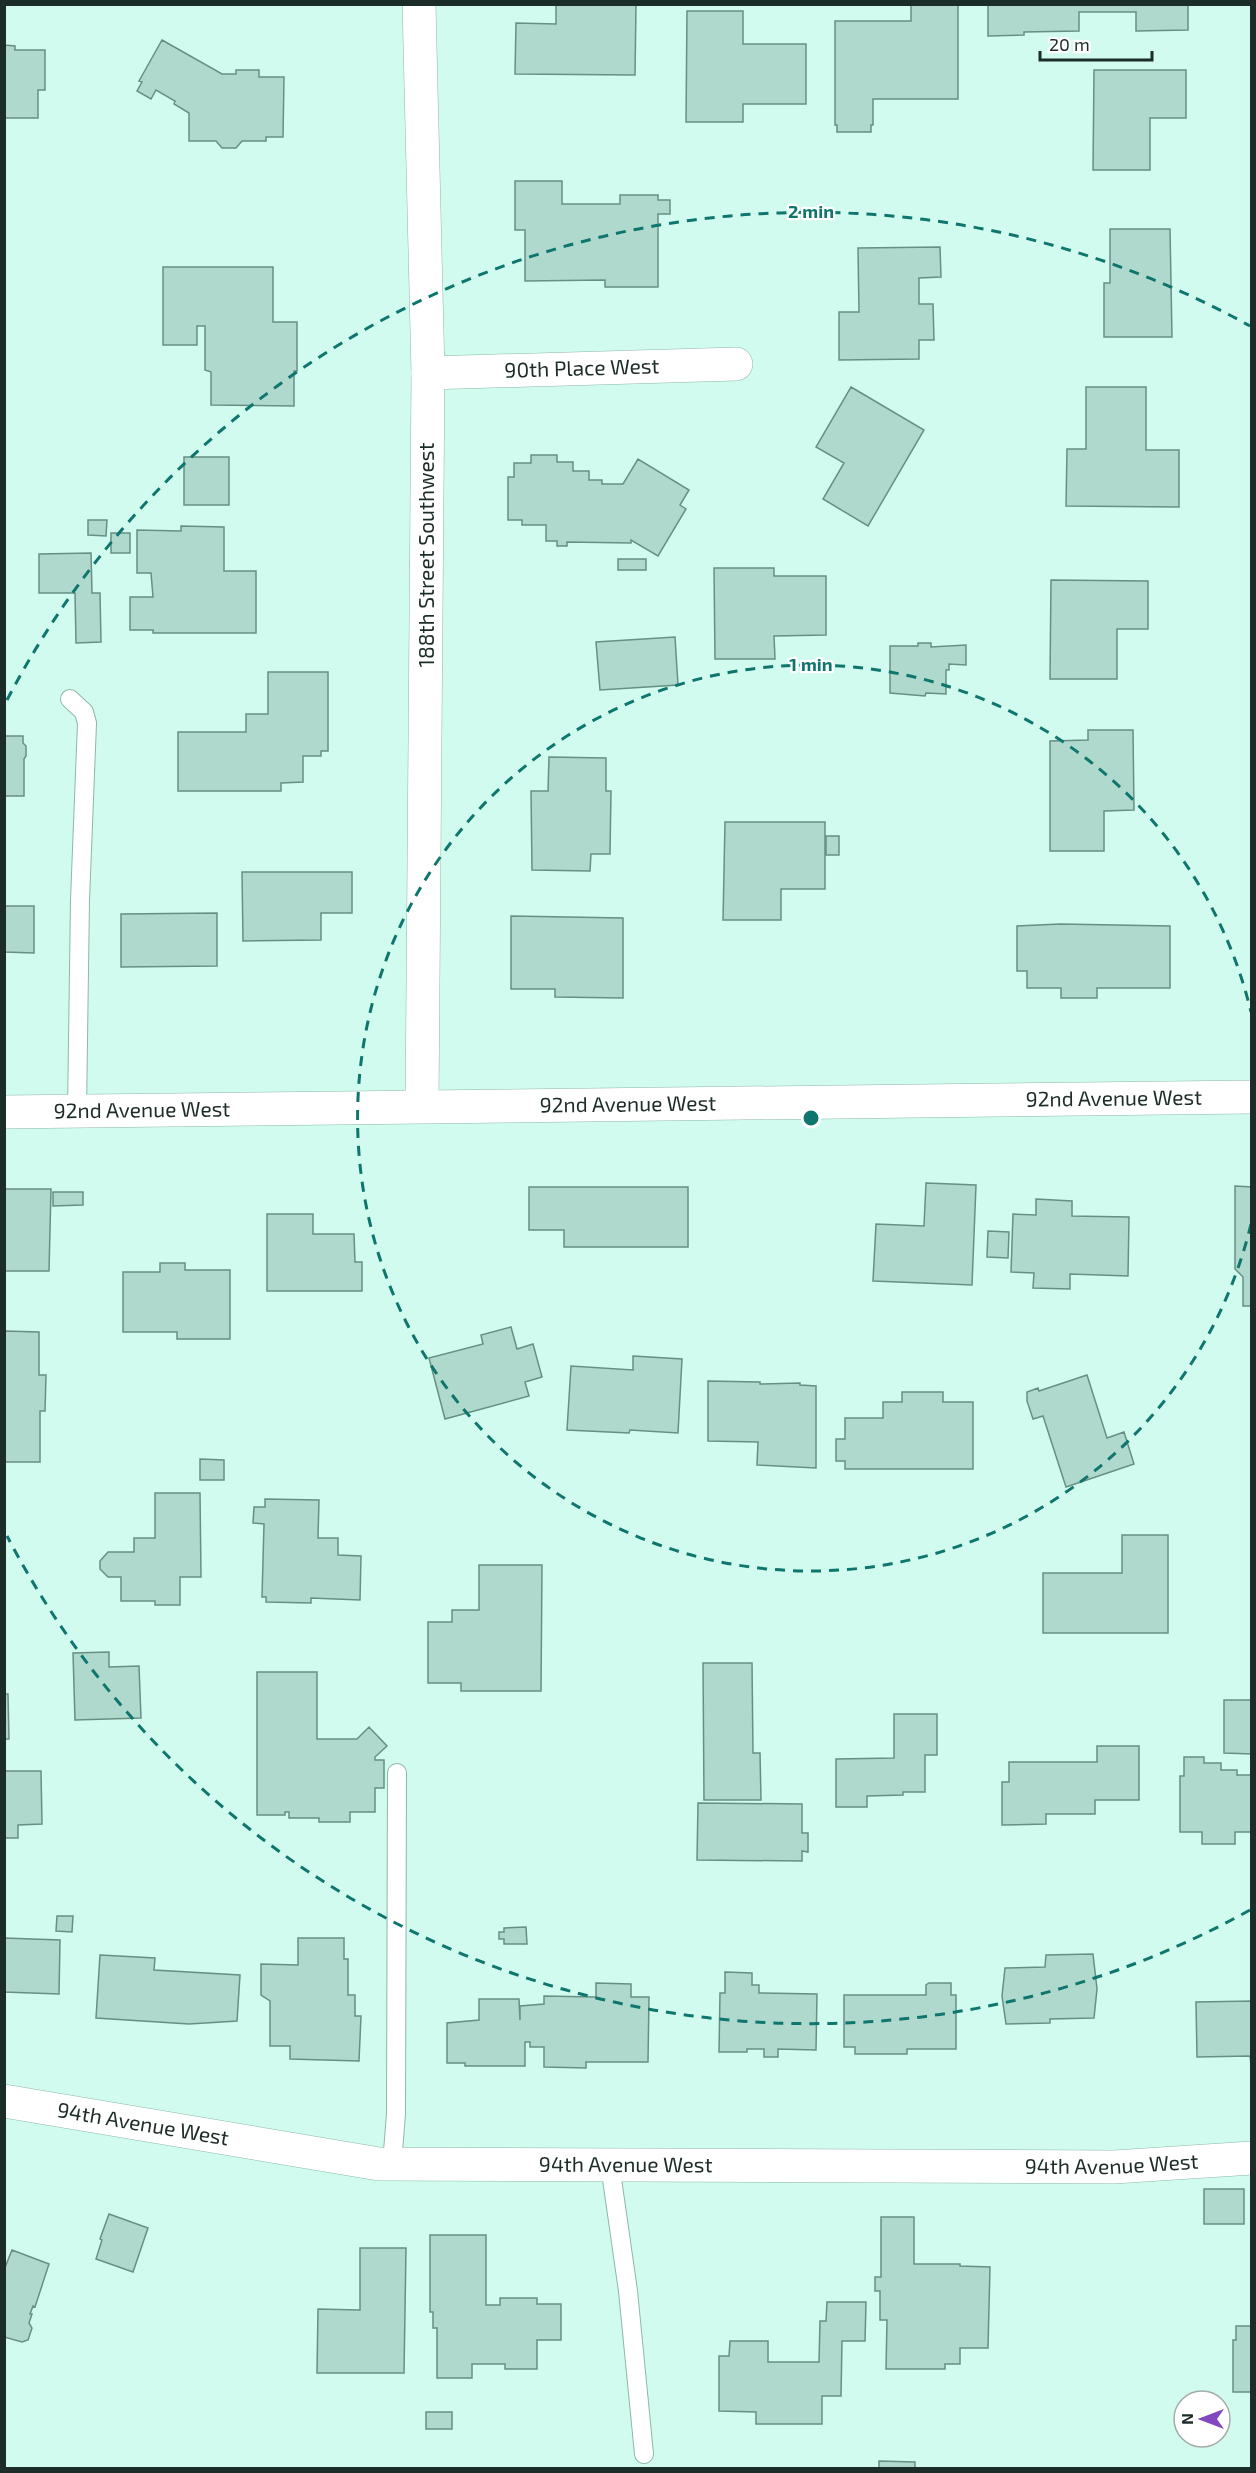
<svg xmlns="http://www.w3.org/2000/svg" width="1256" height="2473" font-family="'Exo 2',sans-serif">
<rect width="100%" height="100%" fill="#d1fbef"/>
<path fill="#b0d9cd" stroke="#688f84" stroke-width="1.5" d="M556 4H636L635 75 515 74 516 23 556 24Z
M911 4H958V99H873V125H871V132H837V125H835V21H911Z
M988 4H1188V30L1136 31V12H1079V31L1024 32V35L988 36Z
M687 11H743V44H806V104H743V122H686Z
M162 40 222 74H236V70H259V77H284L283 137H266V141H242L236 148H222L216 141H189V113L174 104 175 101 156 90 151 99 137 91 142 82 139 81Z
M4 45 15 46V50H45V90H38V118H4Z
M1094 70H1186V118H1150V170H1093Z
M515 181H562V204H620V195H658V200H670V214H658V287H605V280L525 281V230H515Z
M1110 229H1170L1172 337H1104V283H1110Z
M940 247 941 277 919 278V304H933L934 340H919V359L839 360V312H859L858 248Z
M163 267H273V322H297V371H294V406L211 405V372L205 370V326H197V345H163Z
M851 387 924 430 868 526 823 499 844 463 816 447Z
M1086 387H1146V450H1179V507L1066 506 1067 449H1086Z
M531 455H557V462H573V471H589V480H602V484H623L638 459 689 490 680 505 686 509 658 556 631 540V543L567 542V546H557V541H546V525H522V520H508V477H514V463H531Z
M184 457H229V505H184Z
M88 520H107L106 536 88 535Z
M181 526 224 527V571H256V633H153V630H130V597H153L151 573H137V530L181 531Z
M111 533H130V553H111Z
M91 553 92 593H100L101 642 76 643 75 593H39V554Z
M618 559H646V570H618Z
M714 568H774V576H826V635L774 636 775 659H715Z
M1051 580 1148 581V629H1117V679H1050Z
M675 637 678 685 600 690 596 642Z
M918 643H931V647L966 645V665L949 664V670H946V694L926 693 925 696 890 693V646H918Z
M268 672H328V751H321V756H303V782L281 783V791H178V732H246V714H268Z
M1088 730H1133L1134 810 1104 811V851H1050V741L1088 740Z
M4 736H23V743L26 746V756L24 759V796H4Z
M549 757 606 758V791H611L610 854H591L590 871 532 870 531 791H548Z
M725 822H825V889H781V920H723Z
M826 836H839V855H826Z
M242 872H352V913H321V940L243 941Z
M4 906H34V953L4 952Z
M217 913V966L121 967V914Z
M511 916 623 918V998L555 997V989H511Z
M1060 924 1170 926V988H1097V998H1061V988H1027V971H1017V926Z
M926 1183 976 1185 972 1285 873 1281 876 1224 924 1226Z
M1235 1186 1252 1187V1306H1243V1277L1235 1269Z
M529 1187H688V1247H564V1230H529Z
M4 1189H51L49 1271H4Z
M53 1192H83V1205L53 1206Z
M1036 1199 1072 1201V1216L1129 1217 1128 1276 1070 1274V1289L1033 1288 1034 1273 1011 1272 1013 1214 1036 1215Z
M267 1214H313V1234H354L355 1262H362V1291H267Z
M988 1231 1009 1232 1008 1258 987 1257Z
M160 1263H185V1270H230V1339H177V1332H123V1272H160Z
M511 1327 517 1349 533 1344 542 1377 525 1382 529 1396 445 1419 429 1358 483 1344 481 1335Z
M4 1331 39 1332V1375H46L45 1411H40V1462H4Z
M633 1356 682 1359 678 1433 630 1430 629 1433 567 1430 571 1366 633 1370Z
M1087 1375 1107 1438 1124 1432 1134 1464 1066 1487 1043 1416 1033 1419 1027 1401V1392L1038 1388 1039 1391Z
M708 1381 760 1382V1384L800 1383V1385L816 1386V1468L757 1465 758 1442 708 1441Z
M902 1392H943V1402H973V1469H845V1461H836V1439H845V1418H883V1402H902Z
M200 1459 224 1460V1480H200Z
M155 1493H200L201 1577H180V1605H155V1601H121V1577H108L100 1569V1561L108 1552H134V1538H155Z
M265 1499 319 1500 318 1538H338V1555L361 1556 360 1600 311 1598V1603L266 1602V1597H262L264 1524 253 1523 254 1507H265Z
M1122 1535H1168V1633H1043V1573H1122Z
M479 1565H542L541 1691H461V1683H428V1622H452V1610H479Z
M109 1652V1667L139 1666 141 1718 75 1720 73 1653Z
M703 1663H752L753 1753H760L761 1800H704Z
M257 1672H317V1739H357L369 1727 387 1746 375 1757V1760H384V1788H375V1812H350V1822H319V1818H289V1812H285V1815H257Z
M4 1694H8L9 1739H4Z
M1224 1700H1252V1754L1224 1753Z
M894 1714H937V1755H925V1792H903V1795L867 1796V1807H836V1759L894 1758Z
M1097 1746H1139V1800H1095V1814H1046V1824L1002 1825V1782H1009V1762H1097Z
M1184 1757H1204V1763H1221V1770H1237V1775H1252V1832H1235V1844H1202V1832H1180V1776H1184Z
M4 1771H41L42 1824 18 1825V1838H4Z
M698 1803 802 1804V1833H808V1852L802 1851V1861L697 1860Z
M57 1916H73L72 1932 56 1931Z
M526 1927 527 1944H504V1939H499V1932H504V1928Z
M4 1938 60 1940 59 1994 4 1992Z
M298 1938H344V1959H348V1995H355V2016H361L359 2061 290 2059V2046H270V2001L261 1995V1964L298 1965Z
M1093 1954 1097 1989 1094 2018 1050 2019V2023L1006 2024 1002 1996 1005 1968 1045 1967 1046 1955Z
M100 1955 155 1958 154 1970 240 1975 237 2021 189 2024 96 2018Z
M725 1972 752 1973V1985H759V1993L817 1994 816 2050 778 2049V2057H764V2049H747V2052H719L720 1993H725Z
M596 1983 631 1984V1997H649L648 2062H586V2068L544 2067V2047H530V2042H525V2066H465V2063H447V2023L479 2020V1999H519L520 2020V2006L544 2004V1996L596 1997Z
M929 1983H951V1995H956V2049H907V2054H855V2047H844V1995H926V1985Z
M1252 2001V2073L1250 2056 1197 2057 1196 2002Z
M1204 2189H1244V2224H1204Z
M109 2214 148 2228 133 2272 96 2259 102 2240 100 2239Z
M881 2217H914V2264H960V2266L990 2267 988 2348H960V2364H945V2369H886L887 2320H880V2291H875V2277H881Z
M430 2235H486V2305H500V2298H537V2304H561V2340H537V2369H505V2364H472V2378H437V2328H433V2312H430Z
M360 2248H406L404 2373H317L318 2309 360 2310Z
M12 2250 49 2264 35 2307 33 2306 30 2314H32L29 2323 32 2328 28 2340 22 2342 4 2337V2270Z
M827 2302H866L865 2341H842L841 2396H822V2424H756V2412L719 2411V2356H729L730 2341H768V2362H819L820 2321H826Z
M1236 2326H1252V2392H1233V2340H1236Z
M426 2412H452V2429H426Z
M879 2461 915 2462V2468H879Z"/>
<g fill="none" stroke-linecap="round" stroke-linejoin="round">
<defs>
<path id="service" d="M70 699 84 712 87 723 80 900 77 1111
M392 2164 396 2114 397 1773
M610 2165 628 2291 644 2454"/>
<g id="minor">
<path id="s1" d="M428 373 736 364"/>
<path id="s2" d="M4 1112 1252 1097"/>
<path id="s3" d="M4 2101 379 2164 1114 2167 1252 2158"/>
</g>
<path id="tertiary" d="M419 4 428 373 422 1106"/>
</defs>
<use href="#service" stroke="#8eb7ab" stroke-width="20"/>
<use href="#minor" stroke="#8eb7ab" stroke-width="34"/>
<use href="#tertiary" stroke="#8eb7ab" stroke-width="34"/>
<use href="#service" stroke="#fff" stroke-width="18"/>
<use href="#minor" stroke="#fff" stroke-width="33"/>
<use href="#tertiary" stroke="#fff" stroke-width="33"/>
</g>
<g fill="none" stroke="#0f766e" stroke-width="3" stroke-dasharray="10 8">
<path d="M1251 1224A453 453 0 1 1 1251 1012"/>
<path d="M1250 1910A906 906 0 0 1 7 1536M7 700A906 906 0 0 1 1250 326"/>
</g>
<g text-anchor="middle" stroke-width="4.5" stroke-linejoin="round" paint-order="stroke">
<g font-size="21" fill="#1c2c28" stroke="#fff">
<text dy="7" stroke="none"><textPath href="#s1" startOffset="154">90th Place West</textPath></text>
<text transform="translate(427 555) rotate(-90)" y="7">188th Street Southwest</text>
<text dy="7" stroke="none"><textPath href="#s2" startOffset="1110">92nd Avenue West</textPath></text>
<text dy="7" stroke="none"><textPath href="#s2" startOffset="624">92nd Avenue West</textPath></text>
<text dy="7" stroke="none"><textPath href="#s2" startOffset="138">92nd Avenue West</textPath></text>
<text dy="7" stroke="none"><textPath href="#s3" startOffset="141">94th Avenue West</textPath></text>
<text dy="7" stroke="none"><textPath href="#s3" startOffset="1113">94th Avenue West</textPath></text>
<text dy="7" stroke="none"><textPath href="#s3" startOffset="627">94th Avenue West</textPath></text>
</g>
</g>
<circle cx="811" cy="1118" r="9" fill="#0f766e" stroke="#fff" stroke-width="3"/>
<g font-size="18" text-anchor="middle" font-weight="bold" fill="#0f766e" stroke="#fff" stroke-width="4.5" stroke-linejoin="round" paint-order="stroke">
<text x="811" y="218">2 min</text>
<text x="811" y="671">1 min</text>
</g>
<rect width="1256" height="2473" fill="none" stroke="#1c2c28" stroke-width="12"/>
<g transform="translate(1202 2419) rotate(270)"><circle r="28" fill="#ffffff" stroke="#a4aba9" stroke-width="1.5"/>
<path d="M0-4.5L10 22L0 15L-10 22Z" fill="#8248bf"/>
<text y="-9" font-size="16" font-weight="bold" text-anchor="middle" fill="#1c2c28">N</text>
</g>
<path d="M1040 51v9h112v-9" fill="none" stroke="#1c2c28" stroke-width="3"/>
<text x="1049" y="51" font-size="18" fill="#1c2c28" stroke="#ffffff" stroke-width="4.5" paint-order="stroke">20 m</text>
</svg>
